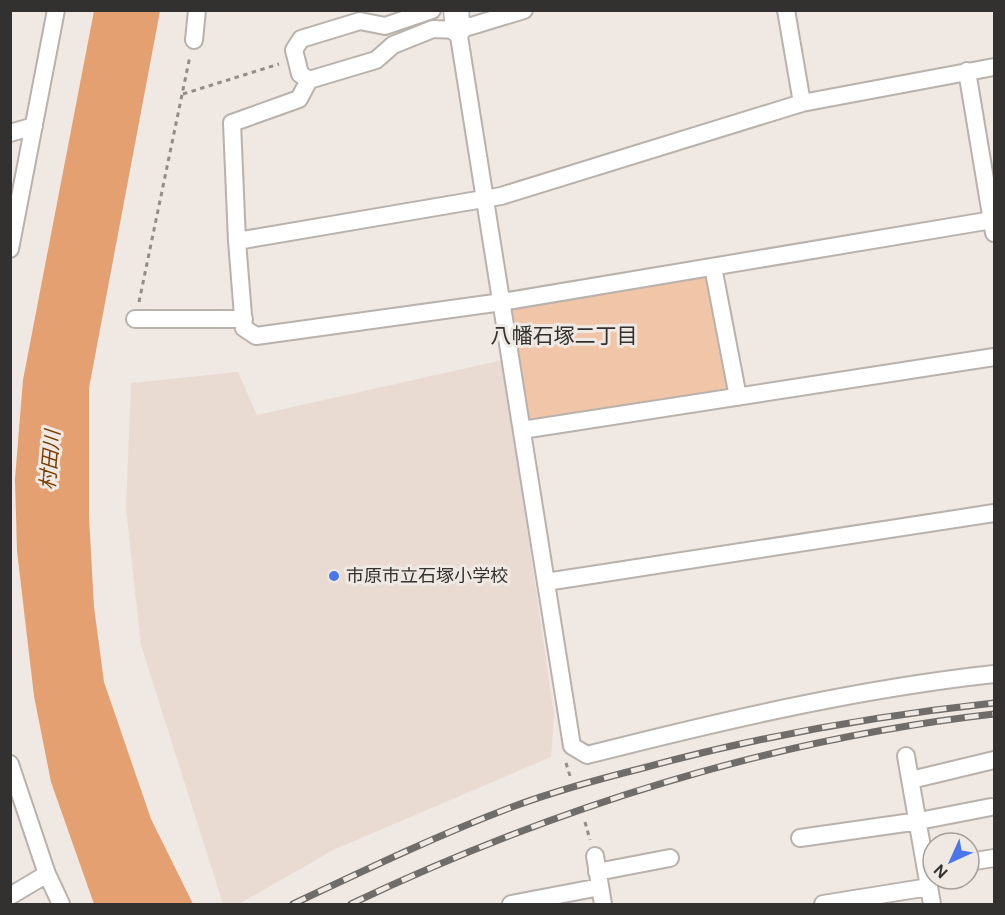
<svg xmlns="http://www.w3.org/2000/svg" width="1005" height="915" font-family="'DM Sans','Noto Sans JP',sans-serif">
<rect width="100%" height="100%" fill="#efe8e3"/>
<path fill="#eadbd2" d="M503 360 554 715 551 757 333 850 239 904H223L141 645 126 508 131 383 238 372 257 415Z"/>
<path fill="#f1c5a7" d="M709 272 732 393 526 425 507 306Z"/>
<path fill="#e4a071" d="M94 11H160L89 388V517L94 607 104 682 151 819 193 904H94L51 782 34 696 17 551 15 479 23 380Z"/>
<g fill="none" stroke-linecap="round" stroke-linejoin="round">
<defs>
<path id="street" d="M432 10 385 26 360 21 301 39 294 50 300 74 309 80 376 60 393 45 433 29 458 30 524 10
M786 10 802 103
M458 30 572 746 587 755C721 721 856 689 994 674
M194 40 197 10
M967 71 994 233
M309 80 299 99 232 123 237 241 244 328 256 336 502 302 992 220
M10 133 34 126
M237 241 501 196 802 103 994 67
M10 249 56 10
M713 267 738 397
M135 319H244
M522 430 994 357
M546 582 994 513
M906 756 932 904
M10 764 47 874 10 896
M911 780 994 760
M800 838 919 821 991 807
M595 856 603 904
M969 862 994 858
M597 872 670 858
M47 874 61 904
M511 904 600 887
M823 904 929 887"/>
<path id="secondary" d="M456 10 458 30"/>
</defs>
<use href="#street" stroke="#b8b1ac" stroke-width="20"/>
<use href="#secondary" stroke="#b8b1ac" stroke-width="27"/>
<path stroke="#918d89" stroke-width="3" stroke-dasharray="4.5 4.5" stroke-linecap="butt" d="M183 94 279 64
M139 302 190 56
M566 763 570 776
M585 822 590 840"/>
<use href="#street" stroke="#fff" stroke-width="16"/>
<use href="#secondary" stroke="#fff" stroke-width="24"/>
<defs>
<path id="rail" d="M293 904C365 870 438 835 512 807 555 791 599 779 643 768 760 736 874 716 994 703
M351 904C553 808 772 739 994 714"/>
</defs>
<use href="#rail" stroke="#706c69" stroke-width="7"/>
<use href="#rail" stroke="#efe8e3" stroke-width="4.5" stroke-dasharray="14" stroke-linecap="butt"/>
</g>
<circle fill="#4b76e9" stroke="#efe8e3" stroke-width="2" cx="334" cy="576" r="6"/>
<g text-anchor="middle" stroke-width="6" stroke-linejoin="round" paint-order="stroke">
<g font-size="18" fill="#33312f" stroke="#efe8e3" text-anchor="start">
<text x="346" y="582">市原市立石塚小学校</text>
</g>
<g font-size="20" font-style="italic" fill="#7b3e01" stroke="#efe8e3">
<text transform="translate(50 460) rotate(-85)" y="7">村田川</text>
</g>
<g font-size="21" fill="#33312f" stroke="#efe8e3">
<text x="564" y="343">八幡石塚二丁目</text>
</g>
</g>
<rect width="1005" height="915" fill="none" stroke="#33312f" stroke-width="24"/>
<g transform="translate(951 861) rotate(225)"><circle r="28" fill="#efe8e3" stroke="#a49f9b" stroke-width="1.5"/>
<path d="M0-4.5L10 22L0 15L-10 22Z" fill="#4b76e9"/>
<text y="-9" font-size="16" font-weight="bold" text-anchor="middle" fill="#33312f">N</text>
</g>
</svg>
